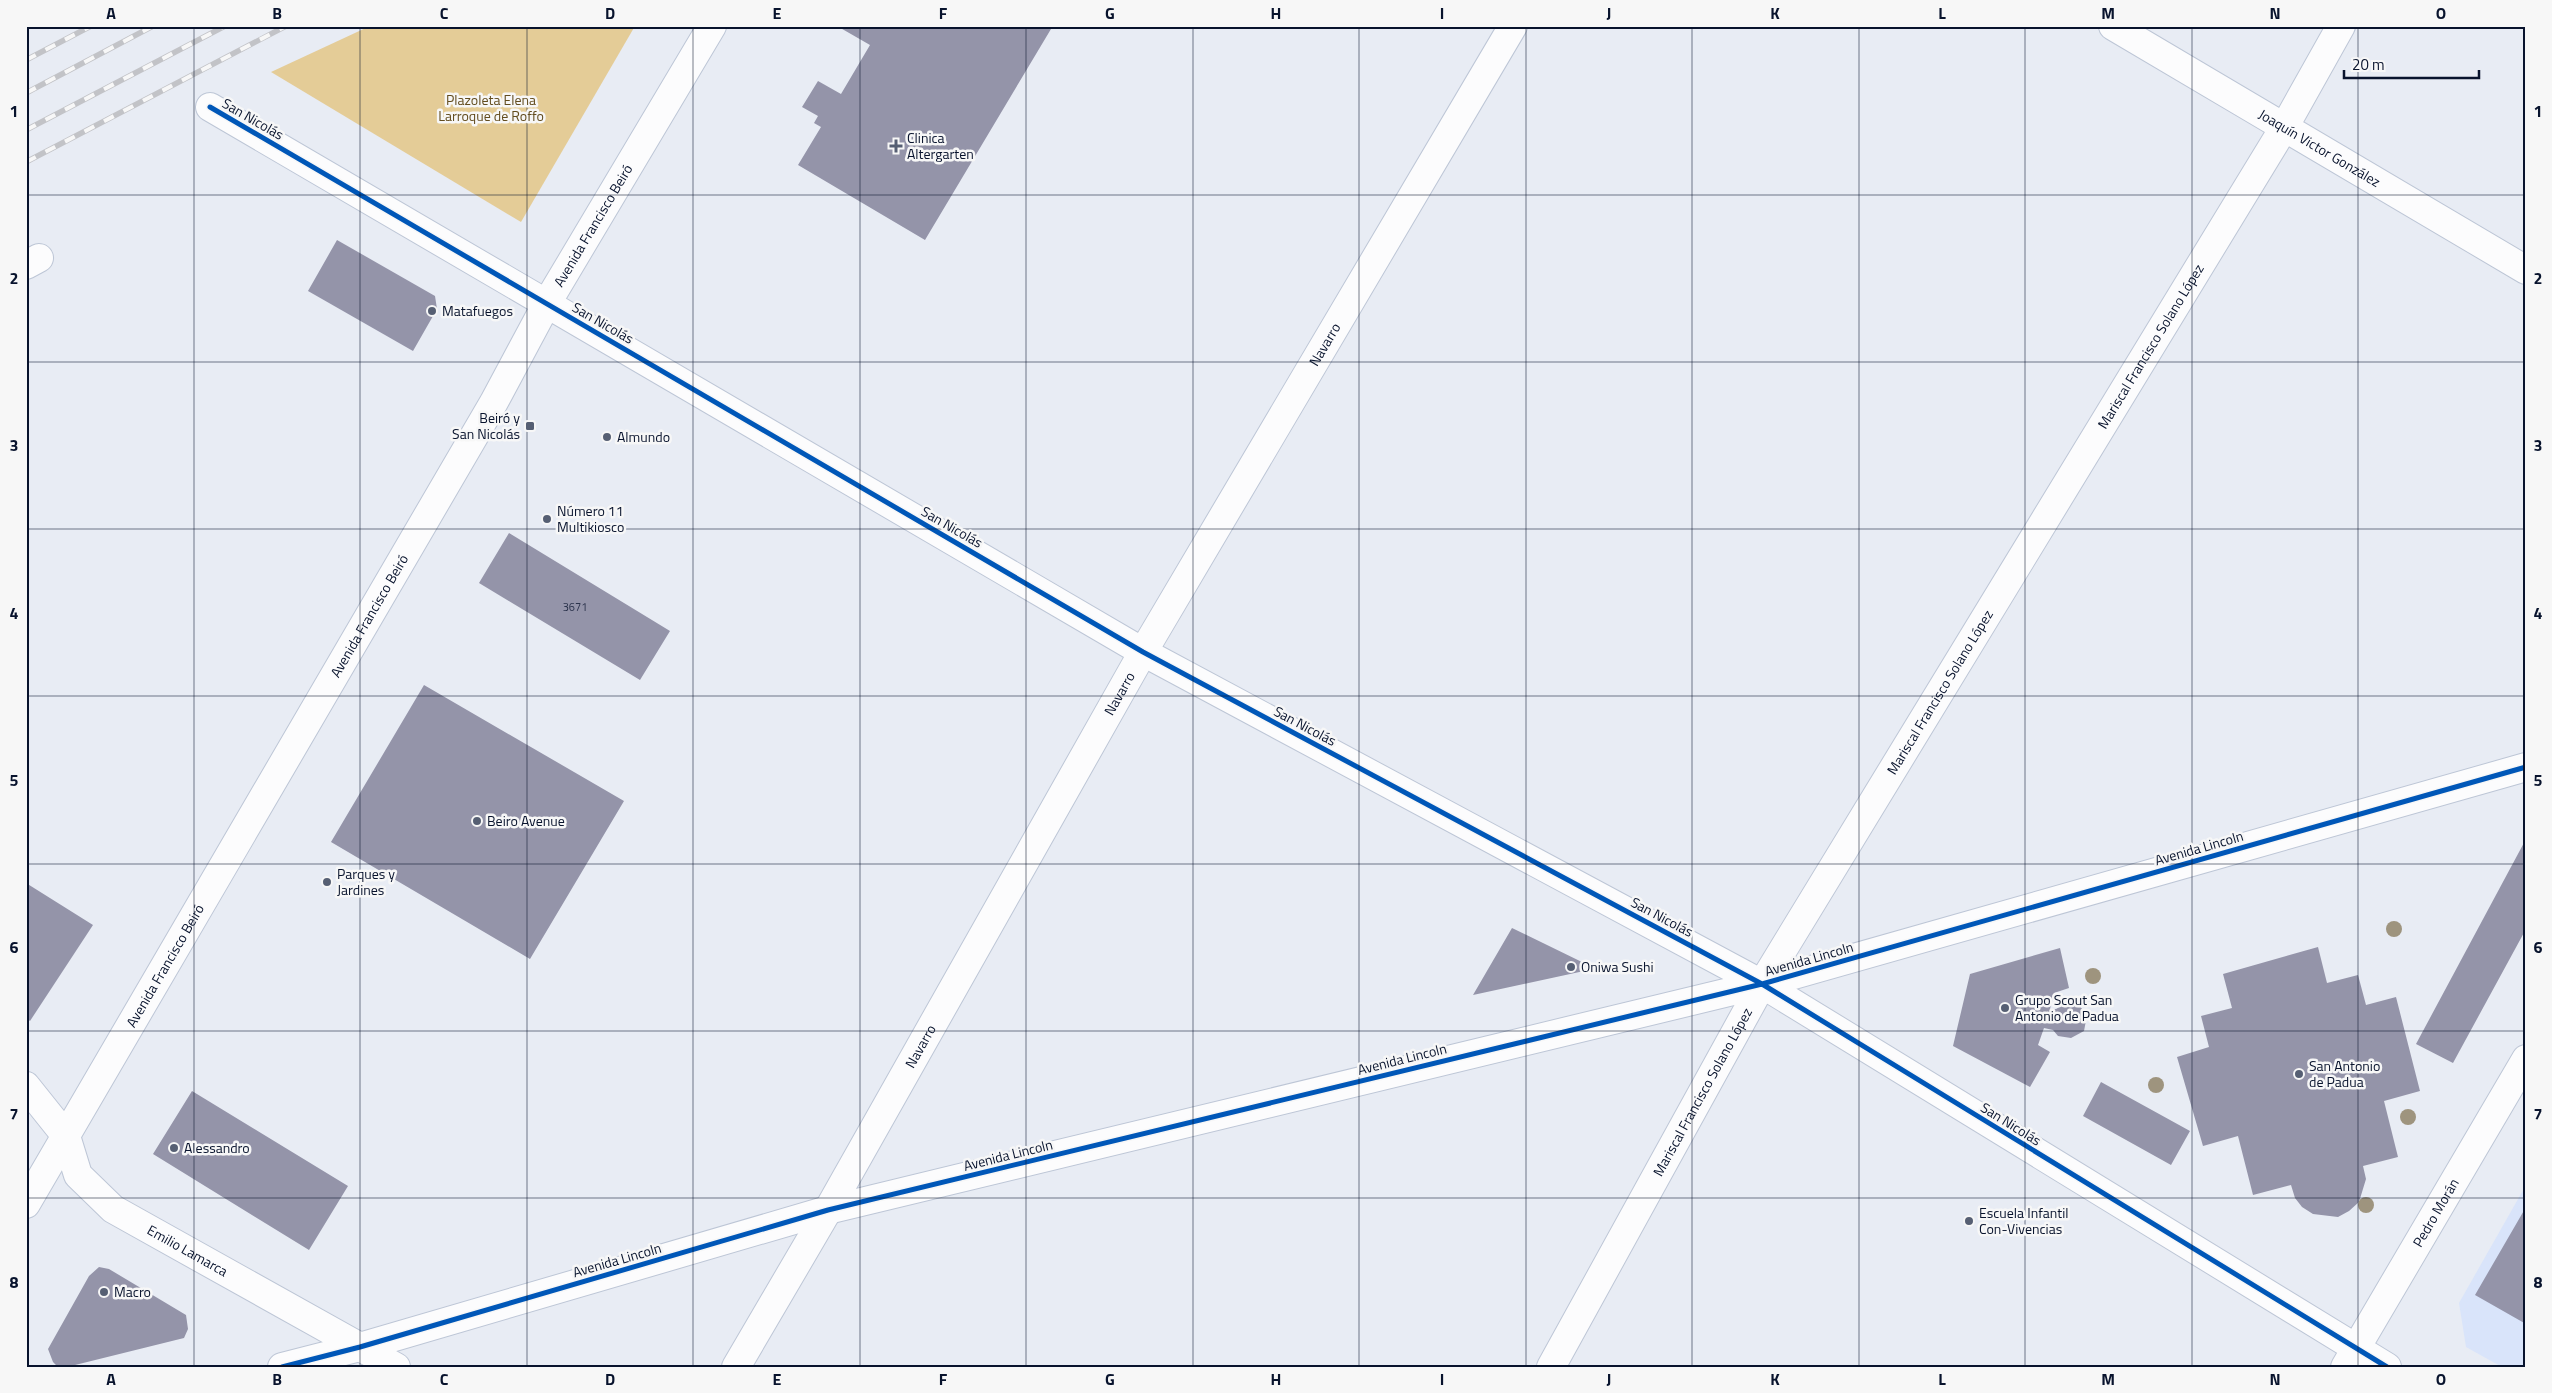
<svg xmlns="http://www.w3.org/2000/svg" width="2552" height="1393" font-family="'Titillium Web',sans-serif">
<rect width="100%" height="100%" fill="#e8ecf4"/>
<path fill="#d9e4fa" d="M2526 1185V1367H2502L2466 1347 2459 1303Z"/>
<path fill="#e4cc97" d="M370 26H635L521 222 271 72Z"/>
<path fill="#9494a9" d="M837 26H1047L1051 29 925 240 798 165 821 127 814 123 818 116 802 107 818 81 841 94 870 45Z
M337 240 435 296 437 309 413 351 308 291Z
M509 533 670 631 640 680 479 583Z
M424 685 624 801 530 959 331 842Z
M2526 839V929L2453 1063 2416 1044Z
M26 883 93 925 30 1021 26 1018Z
M1512 928 1586 964 1584 971 1473 995Z
M2318 947 2327 983 2358 975 2366 1005 2396 997 2420 1091 2384 1101 2398 1157 2363 1166 2366 1179 2359 1202 2349 1211 2338 1217 2313 1214 2302 1207 2295 1198 2291 1185 2253 1195 2238 1136 2203 1146 2177 1057 2209 1047 2201 1016 2232 1008 2223 974Z
M2060 948 2069 988 2054 993 2050 1009H2056L2065 1004 2079 1005 2087 1015 2084 1031 2071 1038 2058 1036 2053 1030 2044 1028 2038 1045 2050 1052 2030 1087 1953 1046 1970 974Z
M2101 1082 2190 1131 2171 1165 2083 1116Z
M192 1091 348 1186 309 1250 153 1154Z
M2526 1207V1324L2475 1295Z
M99 1267 109 1269 186 1315 188 1329 184 1338 67 1367H58L53 1362 48 1349 89 1276Z"/>
<g fill="none" stroke-linecap="round" stroke-linejoin="round">
<defs>
<g id="minor">
<path id="s1" d="M2113 26 2526 270"/>
<path d="M210 107 1143 652 1762 984 2387 1367"/>
<path d="M26 265 39 258"/>
<path id="s2" d="M26 1086 66 1136 78 1175 113 1209 396 1367"/>
<path id="s3" d="M736 1367 828 1210 1143 652 1513 26"/>
<path id="s4" d="M1551 1367 1762 984 2285 126 2341 26"/>
<path id="s5" d="M2345 1367 2526 1059"/>
</g>
<path id="tertiary" d="M282 1367 360 1347 828 1210 1762 984 2526 767"/>
<g id="secondary">
<path id="s6" d="M26 1204 494 402 547 303 712 26"/>
</g>
</defs>
<use href="#minor" stroke="#bdc6d6" stroke-width="30"/>
<use href="#tertiary" stroke="#bdc6d6" stroke-width="30"/>
<use href="#secondary" stroke="#bdc6d6" stroke-width="30"/>
<use href="#minor" stroke="#fcfcfd" stroke-width="28"/>
<use href="#tertiary" stroke="#fcfcfd" stroke-width="28"/>
<use href="#secondary" stroke="#fcfcfd" stroke-width="28"/>
<defs>
<path id="rail" d="M26 60 91 26
M26 93 153 26
M26 130 225 26
M26 162 286 26"/>
</defs>
<use href="#rail" stroke="#c2c3c7" stroke-width="5.5"/>
<use href="#rail" stroke="#f7f7f7" stroke-width="4" stroke-dasharray="11" stroke-linecap="butt"/>
<defs>
<path id="cycleway" d="M210 107 1143 652 1762 984 2387 1367
M282 1367 360 1347 828 1210 1762 984 2526 767"/>
</defs>
<use href="#cycleway" stroke="#f7f7f7" stroke-width="8"/>
<use href="#cycleway" stroke="#0057b8" stroke-width="5"/>
</g>
<g fill="#9e947e">
<circle cx="2394" cy="929" r="8"/>
<circle cx="2093" cy="976" r="8"/>
<circle cx="2156" cy="1085" r="8"/>
<circle cx="2408" cy="1117" r="8"/>
<circle cx="2366" cy="1205" r="8"/>
</g>
<path fill="none" stroke="#08132d" stroke-width="1" stroke-opacity="0.55" d="M194 26V1367M360 26V1367M527 26V1367M693 26V1367M860 26V1367M1026 26V1367M1193 26V1367M1359 26V1367M1526 26V1367M1692 26V1367M1859 26V1367M2025 26V1367M2192 26V1367M2358 26V1367M26 195H2526M26 362H2526M26 529H2526M26 696H2526M26 864H2526M26 1031H2526M26 1198H2526"/>
<g fill="#565f73" stroke="#f7f7f7" stroke-width="2">
<path d="M893.5 138.5h5v5h5v5h-5v5h-5v-5h-5v-5h5z"/>
<circle cx="432" cy="311" r="5"/>
<rect x="525" y="421" width="10" height="10" rx="2.5"/>
<circle cx="607" cy="437" r="5"/>
<circle cx="547" cy="519" r="5"/>
<circle cx="477" cy="821" r="5"/>
<circle cx="327" cy="882" r="5"/>
<circle cx="1571" cy="967" r="5"/>
<circle cx="2005" cy="1008" r="5"/>
<circle cx="2299" cy="1074" r="5"/>
<circle cx="174" cy="1148" r="5"/>
<circle cx="1969" cy="1221" r="5"/>
<circle cx="104" cy="1292" r="5"/>
</g>
<g text-anchor="middle" stroke-width="5" stroke-linejoin="round" paint-order="stroke">
<g font-size="11" fill="#2b334c">
<text x="575" y="611">3671</text>
</g>
<g font-size="14" fill="#624c1e" stroke="#f7f7f7">
<text x="491" y="105">Plazoleta Elena<tspan x="491" dy="16">Larroque de Roffo</tspan></text>
</g>
<g font-size="14" fill="#08132d" stroke="#f7f7f7">
<text transform="translate(253 119) rotate(30)" y="5">San Nicolás</text>
<text dy="5" stroke="none"><textPath href="#s1" startOffset="240">Joaquín Victor González</textPath></text>
<text dy="5" stroke="none"><textPath href="#s6" startOffset="1131">Avenida Francisco Beiró</textPath></text>
<text transform="translate(603 323) rotate(30)" y="5">San Nicolás</text>
<text dy="5" stroke="none"><textPath href="#s3" startOffset="1180">Navarro</textPath></text>
<text dy="5" stroke="none"><textPath href="#s4" startOffset="1184">Mariscal Francisco Solano López</textPath></text>
<text transform="translate(952 527) rotate(30)" y="5">San Nicolás</text>
<text dy="5" stroke="none"><textPath href="#s6" startOffset="681">Avenida Francisco Beiró</textPath></text>
<text dy="5" stroke="none"><textPath href="#s4" startOffset="779">Mariscal Francisco Solano López</textPath></text>
<text dy="5" stroke="none"><textPath href="#s3" startOffset="775">Navarro</textPath></text>
<text transform="translate(1305 726) rotate(28)" y="5">San Nicolás</text>
<text transform="translate(2199 848) rotate(-16)" y="5">Avenida Lincoln</text>
<text transform="translate(1662 917) rotate(28)" y="5">San Nicolás</text>
<text transform="translate(1809 959) rotate(-16)" y="5">Avenida Lincoln</text>
<text dy="5" stroke="none"><textPath href="#s6" startOffset="276">Avenida Francisco Beiró</textPath></text>
<text dy="5" stroke="none"><textPath href="#s3" startOffset="370">Navarro</textPath></text>
<text transform="translate(1402 1059) rotate(-14)" y="5">Avenida Lincoln</text>
<text dy="5" stroke="none"><textPath href="#s4" startOffset="314">Mariscal Francisco Solano López</textPath></text>
<text transform="translate(2011 1124) rotate(32)" y="5">San Nicolás</text>
<text transform="translate(1008 1155) rotate(-14)" y="5">Avenida Lincoln</text>
<text dy="5" stroke="none"><textPath href="#s5" startOffset="179">Pedro Morán</textPath></text>
<text dy="5" stroke="none"><textPath href="#s2" startOffset="239">Emilio Lamarca</textPath></text>
<text transform="translate(617 1260) rotate(-16)" y="5">Avenida Lincoln</text>
</g>
<g font-size="14" fill="#08132d" stroke="#f7f7f7" text-anchor="start">
<text x="907" y="143">Clinica<tspan x="907" dy="16">Altergarten</tspan></text>
<text x="442" y="316">Matafuegos</text>
<text x="520" y="423" text-anchor="end">Beiró y<tspan x="520" dy="16">San Nicolás</tspan></text>
<text x="617" y="442">Almundo</text>
<text x="557" y="516">Número 11<tspan x="557" dy="16">Multikiosco</tspan></text>
<text x="487" y="826">Beiro Avenue</text>
<text x="337" y="879">Parques y<tspan x="337" dy="16">Jardines</tspan></text>
<text x="1581" y="972">Oniwa Sushi</text>
<text x="2015" y="1005">Grupo Scout San<tspan x="2015" dy="16">Antonio de Padua</tspan></text>
<text x="2309" y="1071">San Antonio<tspan x="2309" dy="16">de Padua</tspan></text>
<text x="184" y="1153">Alessandro</text>
<text x="1979" y="1218">Escuela Infantil<tspan x="1979" dy="16">Con-Vivencias</tspan></text>
<text x="114" y="1297">Macro</text>
</g>
</g>
<rect width="2552" height="1393" fill="none" stroke="#f7f7f7" stroke-width="55"/>
<path d="M2344 70v8h135v-8" fill="none" stroke="#08132d" stroke-width="2.5"/>
<text x="2352" y="70" font-size="15" fill="#08132d" stroke="#f7f7f7" stroke-width="4" paint-order="stroke">20 m</text>
<rect x="28" y="28" width="2496" height="1338" fill="none" stroke="#08132d" stroke-width="2"/>
<g font-size="16" text-anchor="middle" font-weight="bold" fill="#08132d">
<text x="111" y="19">A</text>
<text x="277" y="19">B</text>
<text x="444" y="19">C</text>
<text x="610" y="19">D</text>
<text x="777" y="19">E</text>
<text x="943" y="19">F</text>
<text x="1110" y="19">G</text>
<text x="1276" y="19">H</text>
<text x="1442" y="19">I</text>
<text x="1609" y="19">J</text>
<text x="1775" y="19">K</text>
<text x="1942" y="19">L</text>
<text x="2108" y="19">M</text>
<text x="2275" y="19">N</text>
<text x="2441" y="19">O</text>
<text x="14" y="117">1</text>
<text x="2538" y="117">1</text>
<text x="14" y="284">2</text>
<text x="2538" y="284">2</text>
<text x="14" y="451">3</text>
<text x="2538" y="451">3</text>
<text x="14" y="619">4</text>
<text x="2538" y="619">4</text>
<text x="14" y="786">5</text>
<text x="2538" y="786">5</text>
<text x="14" y="953">6</text>
<text x="2538" y="953">6</text>
<text x="14" y="1120">7</text>
<text x="2538" y="1120">7</text>
<text x="14" y="1288">8</text>
<text x="2538" y="1288">8</text>
<text x="111" y="1385">A</text>
<text x="277" y="1385">B</text>
<text x="444" y="1385">C</text>
<text x="610" y="1385">D</text>
<text x="777" y="1385">E</text>
<text x="943" y="1385">F</text>
<text x="1110" y="1385">G</text>
<text x="1276" y="1385">H</text>
<text x="1442" y="1385">I</text>
<text x="1609" y="1385">J</text>
<text x="1775" y="1385">K</text>
<text x="1942" y="1385">L</text>
<text x="2108" y="1385">M</text>
<text x="2275" y="1385">N</text>
<text x="2441" y="1385">O</text>
</g>
</svg>
